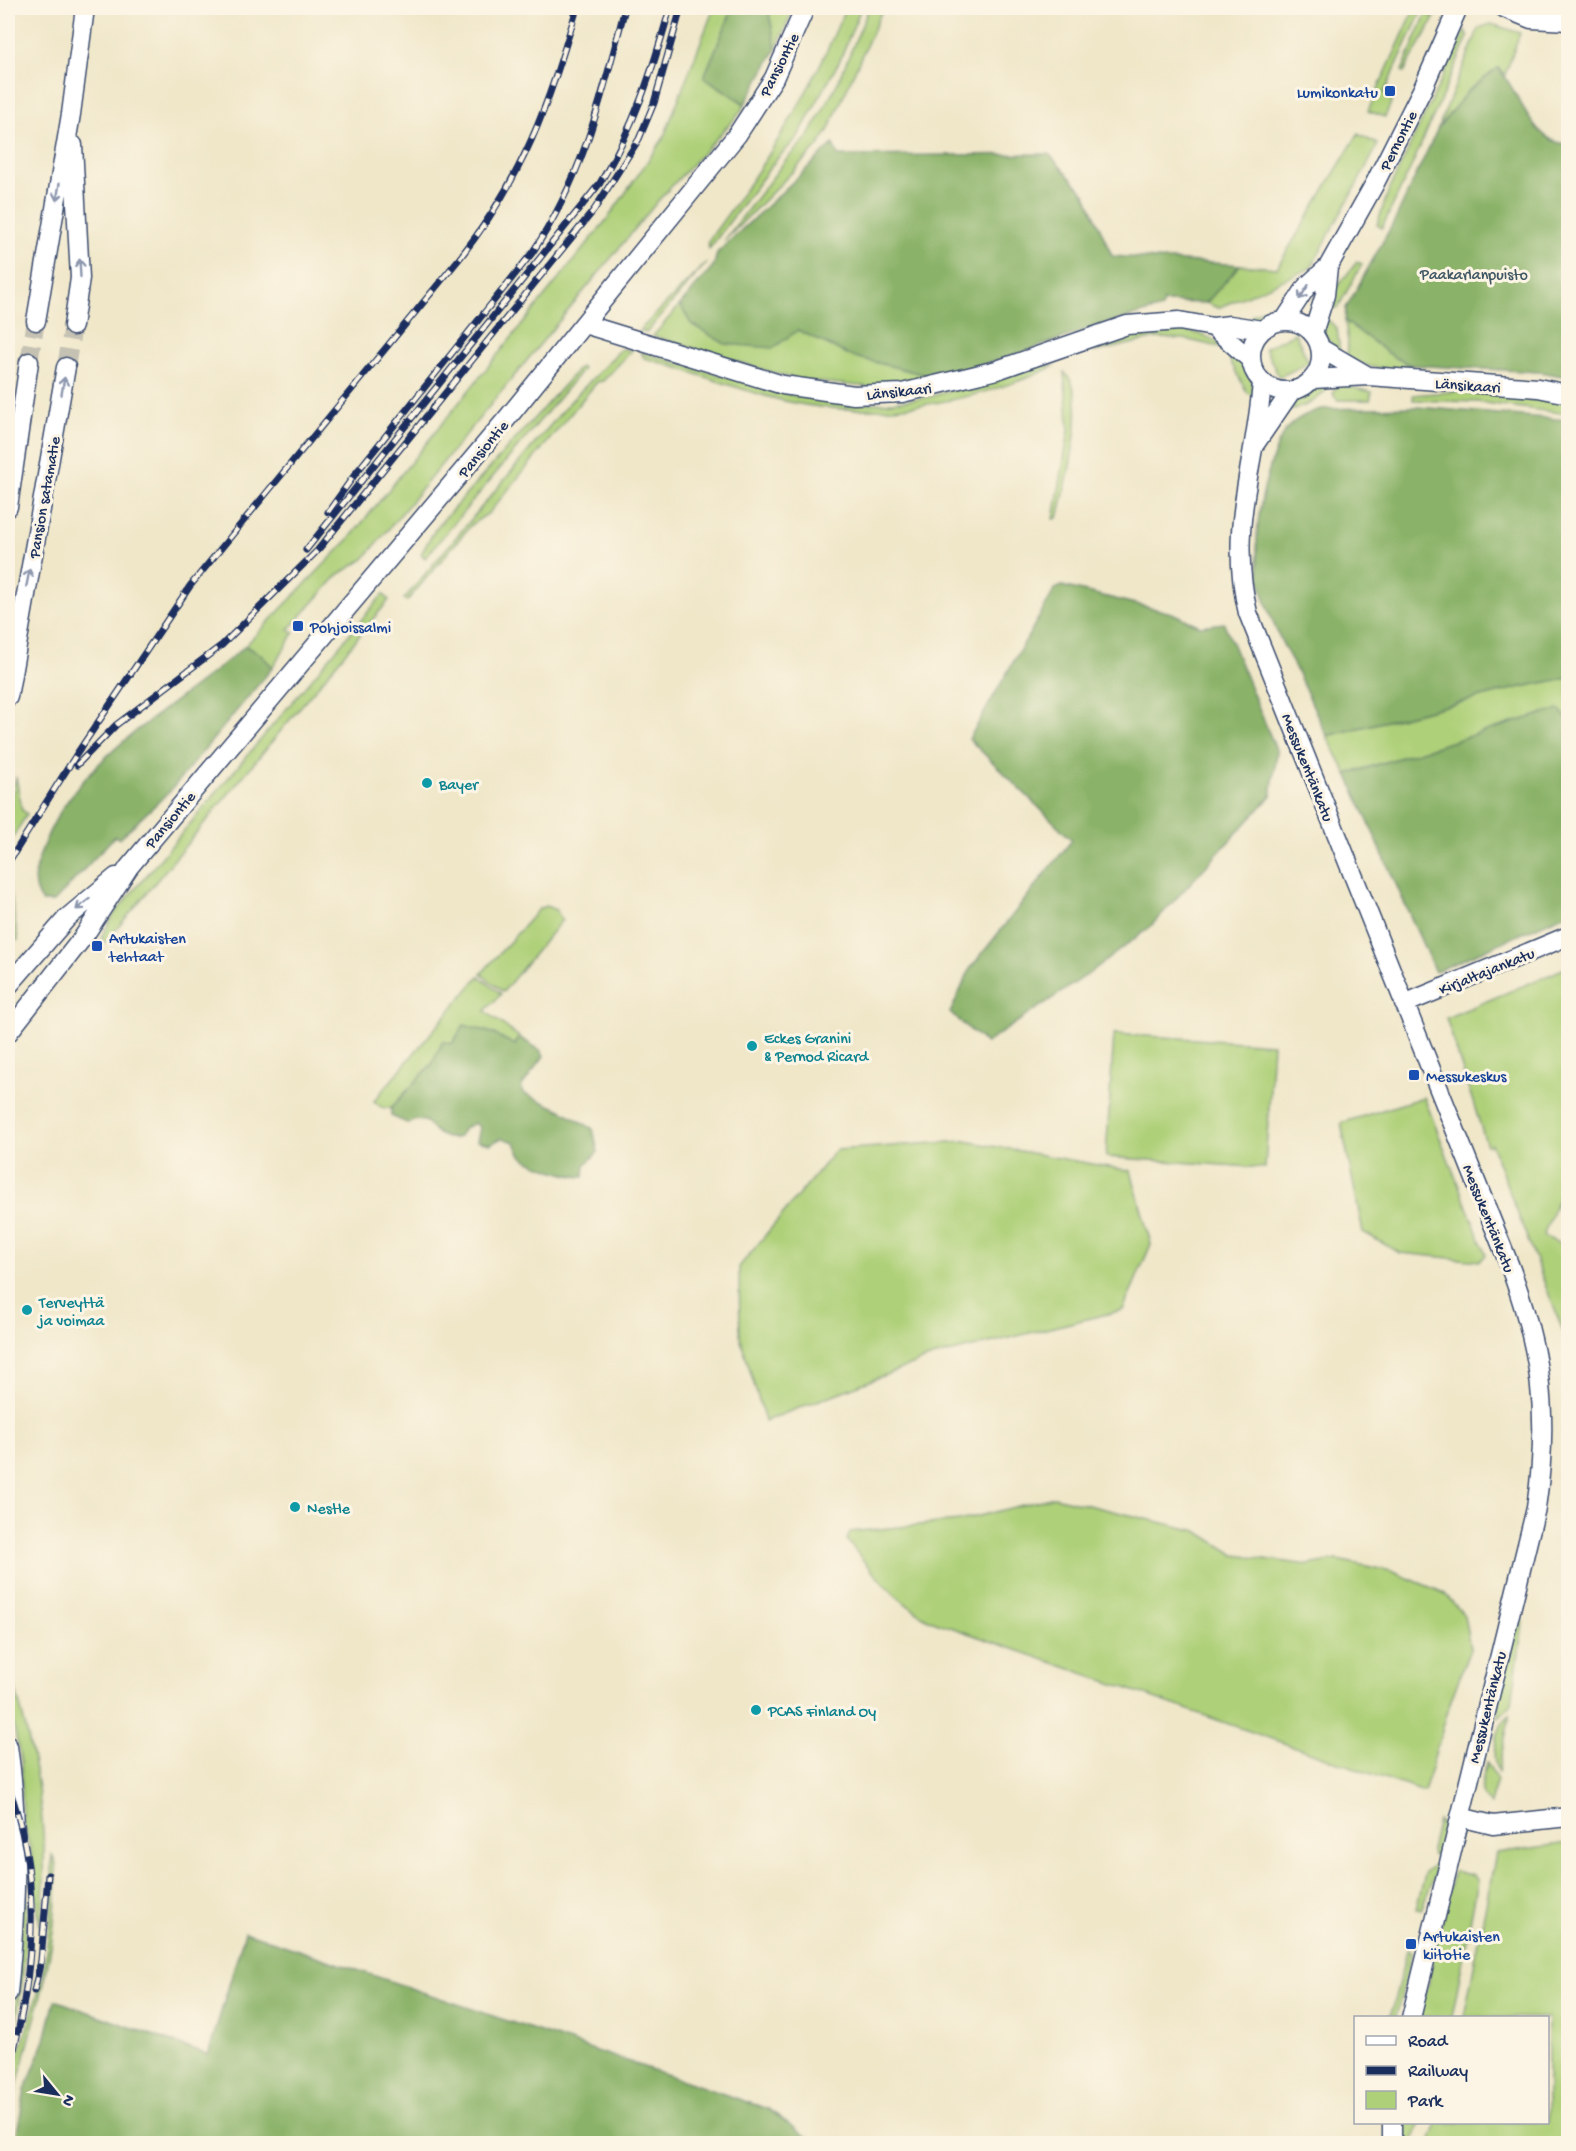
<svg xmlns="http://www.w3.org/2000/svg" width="1576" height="2151" font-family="'Gochi Hand',sans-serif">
<rect width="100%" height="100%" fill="#fcf5e5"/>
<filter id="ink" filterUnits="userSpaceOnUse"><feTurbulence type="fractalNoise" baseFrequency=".0167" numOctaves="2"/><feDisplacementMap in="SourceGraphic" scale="12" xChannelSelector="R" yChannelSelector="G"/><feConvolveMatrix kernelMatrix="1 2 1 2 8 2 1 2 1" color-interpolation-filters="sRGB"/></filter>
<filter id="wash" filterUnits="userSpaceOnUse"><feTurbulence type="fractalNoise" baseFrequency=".008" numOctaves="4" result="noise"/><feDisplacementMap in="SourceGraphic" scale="24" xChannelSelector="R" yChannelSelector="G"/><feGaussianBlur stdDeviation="1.35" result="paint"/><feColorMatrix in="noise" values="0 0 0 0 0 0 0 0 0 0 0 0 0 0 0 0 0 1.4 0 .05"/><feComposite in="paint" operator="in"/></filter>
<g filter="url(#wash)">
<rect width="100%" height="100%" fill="#f0e7c9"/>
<path fill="#aed078" stroke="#64806b" stroke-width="1.5" d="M714 8H733L704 77 745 104 739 114 657 202 364 559 338 575 289 629 294 633 273 667 260 654 245 646 349 539 608 218 663 139Z
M768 8H794L776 49Z
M845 8H861L840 60 797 138 775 161 709 249 708 241C763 167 812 94 845 8Z
M869 8H883L828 131 819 145 724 241 785 161 809 136 838 82Z
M1415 8H1423L1384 93 1393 98 1385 117 1368 111Z
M1426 14 1435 17 1404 72 1402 71Z
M1491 24 1520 33 1505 75 1498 68 1468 91 1438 128 1479 28Z
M1465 30 1468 37 1412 165 1382 228 1377 225 1388 192Z
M1358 134 1377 144 1376 149 1311 268 1218 308 1206 303 1240 265 1277 268Z
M707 262 646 333 640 330 644 326Z
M1357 262 1362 264 1338 307 1328 309 1333 292Z
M1288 299C1278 315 1267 323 1247 322L1253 314Z
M680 305 692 324 773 348 798 330 851 356 938 378 870 387 798 380 653 336Z
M1323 316 1337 328 1340 354 1324 335Z
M1345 321 1394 357 1410 365 1408 371 1371 367 1347 358 1348 342Z
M1169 330C1189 330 1210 334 1224 348L1184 339 1156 338 1095 352C1109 331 1146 332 1169 330Z
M1295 333 1309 363 1279 377 1265 348Z
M621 349 632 350 603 381 597 382 489 513 472 524 407 601 404 599 570 402Z
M1233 351C1246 366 1253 378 1255 398L1247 392 1230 361Z
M641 352 785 394 851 403H884L929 397 1043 364 1054 366C977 403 873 420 789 402 740 391 693 371 644 358Z
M580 367 583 369 425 558 421 554 436 528Z
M1064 372C1092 395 1065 487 1058 518L1054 519 1069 430Z
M1330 384C1323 398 1300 412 1284 408 1298 396 1311 386 1330 384Z
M1337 384 1372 392 1370 400H1337L1333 394Z
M1459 391 1568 402V414L1477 402 1413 400V395Z
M383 594 389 600 106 942 101 938 114 914Z
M1568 678V720L1560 710 1548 712 1347 774 1327 736 1521 687Z
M16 777 22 810 27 814 9 844V812Z
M8 877 18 940 8 941Z
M546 906 556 910 562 920 503 992 481 974 539 909Z
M1568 967V1173L1543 1236 1568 1247V1344L1491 1144 1487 1146 1446 1018Z
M479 976 501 994 485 1011 519 1037 515 1045 492 1033 474 1028 452 1044 443 1041 432 1064 391 1108C383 1109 379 1107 374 1101Z
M1114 1034 1273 1044 1265 1168 1106 1157Z
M1424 1097 1486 1255 1480 1261 1400 1253 1363 1232 1341 1123Z
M965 1141 1131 1171 1151 1244 1123 1310 932 1357 765 1421 740 1337 739 1267 836 1150Z
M1054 1497 1197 1531 1235 1555 1308 1565 1337 1560 1391 1571 1444 1593 1464 1615 1470 1649 1451 1700 1424 1792 930 1620C894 1600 872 1572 847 1540L850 1532 959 1521Z
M1519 1614 1523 1622 1512 1704 1498 1718 1500 1685Z
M8 1665C35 1750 53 1839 40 1928L31 1852 23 1822 21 1761 8 1698Z
M1510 1714 1498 1772C1490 1755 1496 1727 1510 1714Z
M1487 1762 1497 1780 1490 1804C1475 1794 1484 1776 1487 1762Z
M1438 1820 1445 1831 1440 1859 1432 1855 1431 1850Z
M1568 1843V2143H1430L1437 2123 1548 2122V2018L1464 2017 1496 1853Z
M24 1855C30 1930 25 1988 8 2061L17 1991Z
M52 1855C58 1863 56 1876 56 1886 56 1967 27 2040 8 2119V2089L43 1977 52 1905Z
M1434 1865 1438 1867 1421 1910 1416 1909 1426 1871Z
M1454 1871 1474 1876 1478 1881 1452 2017 1419 2018Z
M1407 1950 1412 1951 1396 2017H1390Z
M1400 2123H1421L1411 2143 1400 2144Z"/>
<path fill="#8ab268" stroke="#527063" stroke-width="1.5" d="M733 8H768L776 49 745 104 704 77Z
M1498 68C1521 93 1530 142 1568 144V377L1540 372 1410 365 1394 357 1345 321 1346 308 1396 218 1438 128 1468 91Z
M833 144 838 156 1049 154 1086 195 1112 256 1240 265 1206 303 1163 302 1162 308 1100 325 1021 353 938 378 851 356 798 330 773 348 725 344 691 324 680 305 714 265 717 253Z
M1417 407 1568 420V678L1521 687 1327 736C1314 709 1302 680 1288 654 1254 591 1248 540 1269 470 1280 436 1284 420 1321 409Z
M1062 586 1172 613 1200 626 1224 623 1277 752 1271 796 1150 927 1087 975 986 1043 950 1013 970 969 1072 840 969 739 1055 589Z
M245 646 260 654 273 667 170 791 119 839 115 836 54 902H42C30 887 34 871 40 855 71 758 174 710 245 646Z
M1560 710 1568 720V913L1435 972 1347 774 1548 712Z
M464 1025 492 1033 515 1045 519 1037 540 1050 544 1056 521 1087 523 1093 563 1111 593 1129 598 1152 585 1165 584 1177C571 1177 530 1165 521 1155 518 1152 517 1147 515 1142L502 1138 490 1144 477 1141 480 1128 475 1123 464 1128 459 1137C443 1142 436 1132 425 1121L415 1120 409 1124 391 1116V1108L432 1064 443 1041 452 1044Z
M245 1932 768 2109 816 2143H15L25 2090 45 2040 55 2000 208 2055Z"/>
</g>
<g filter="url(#ink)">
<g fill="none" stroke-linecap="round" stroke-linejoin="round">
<path stroke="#c5c2b4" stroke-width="18" stroke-dasharray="18 9" stroke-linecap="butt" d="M29 362 36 321
M66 367 73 326"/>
<defs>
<path id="minor" d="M1504 8 1531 19 1568 21
M73 145 80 278 73 326
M1251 356a35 35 0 1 1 70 0a35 35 0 1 1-70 0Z
M36 321 71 114 85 8
M1284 321 1307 286 1328 267 1374 185 1423 88 1458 8
M584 324 783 385 854 395 902 393 997 370 1127 325 1179 321 1213 327 1230 325 1262 330
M1213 327 1251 360
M1313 333 1325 295 1328 267
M1320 348 1368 376
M1313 379 1368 376 1538 388 1568 394
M1262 382C1256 466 1227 525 1248 613L1507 1259C1541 1347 1550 1414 1536 1508L1411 2018
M1255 444 1292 390
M8 507 29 362
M8 697 66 367
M8 986 67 918 116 877
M1404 1004 1568 936
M8 1033 84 936 129 867 509 416 737 135 774 78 805 8
M8 1746C20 1826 16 1913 8 1993
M1460 1817 1493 1825 1568 1817
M1392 2144V2122"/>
</defs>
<use href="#minor" stroke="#3b4b6e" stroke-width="21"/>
<use href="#minor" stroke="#fff" stroke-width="18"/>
<defs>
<path id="rail" d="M328 512 356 473 532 253C584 176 602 96 625 8
M306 550 600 183C635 125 652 72 670 8
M77 765 116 725 222 645 317 551 594 210 639 139 654 103 681 8
M8 863 76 755 190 586 459 259C525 175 547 108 577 8
M8 1786C44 1879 34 1979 8 2072
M34 1991 41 1960 48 1875"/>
</defs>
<use href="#rail" stroke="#1b2f5e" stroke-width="7"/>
<use href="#rail" stroke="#fcf5e5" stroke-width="4.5" stroke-dasharray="14" stroke-linecap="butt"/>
</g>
<defs><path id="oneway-shaft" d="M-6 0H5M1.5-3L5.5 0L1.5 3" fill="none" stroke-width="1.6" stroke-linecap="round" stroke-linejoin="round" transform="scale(1.5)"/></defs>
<g stroke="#8d97ae">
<use href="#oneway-shaft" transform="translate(58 192) rotate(100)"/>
<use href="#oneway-shaft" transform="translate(80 268) rotate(-93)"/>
<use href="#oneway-shaft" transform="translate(1304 292) rotate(123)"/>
<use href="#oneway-shaft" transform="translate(63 386) rotate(-80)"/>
<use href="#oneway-shaft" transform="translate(28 578) rotate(-79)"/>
<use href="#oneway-shaft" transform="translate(83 904) rotate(141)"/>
</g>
</g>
<g fill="#1a4fb4" stroke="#fcf5e5" stroke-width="2">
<rect x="1384" y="85" width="12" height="12" rx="3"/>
<rect x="292" y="620" width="12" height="12" rx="3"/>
<rect x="91" y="940" width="12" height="12" rx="3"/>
<rect x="1408" y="1069" width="12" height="12" rx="3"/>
<rect x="1405" y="1938" width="12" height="12" rx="3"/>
</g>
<g fill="#0f9aa8" stroke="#fcf5e5" stroke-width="2">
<circle cx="427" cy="783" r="6"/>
<circle cx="752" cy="1046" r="6"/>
<circle cx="27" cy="1310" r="6"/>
<circle cx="295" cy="1507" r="6"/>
<circle cx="756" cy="1710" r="6"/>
</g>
<g text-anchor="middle" stroke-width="6" stroke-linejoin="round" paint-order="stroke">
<g font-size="16" fill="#1b2f5e" stroke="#fcf5e5">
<text transform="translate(778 64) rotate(-63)" y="6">Pansiontie</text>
<text transform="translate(1397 140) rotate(-63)" y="6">Pernontie</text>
<text transform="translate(1468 384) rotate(4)" y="6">Länsikaari</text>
<text transform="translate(899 390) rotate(-6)" y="6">Länsikaari</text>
<text transform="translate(482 448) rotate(-50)" y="6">Pansiontie</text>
<text transform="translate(43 497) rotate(-80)" y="6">Pansion satamatie</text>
<text transform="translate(1309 767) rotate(68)" y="6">Messukentänkatu</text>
<text transform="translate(169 819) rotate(-50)" y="6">Pansiontie</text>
<text transform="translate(1486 970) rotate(-22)" y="6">Kirjaltajankatu</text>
<text transform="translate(1490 1218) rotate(68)" y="6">Messukentänkatu</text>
<text transform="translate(1486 1707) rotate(-76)" y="6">Messukentänkatu</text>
</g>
<g font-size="16" fill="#164399" stroke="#fcf5e5" text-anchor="start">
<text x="1378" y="97" text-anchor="end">Lumikonkatu</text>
<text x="310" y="632">Pohjoissalmi</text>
<text x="109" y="943">Artukaisten<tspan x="109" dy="18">tehtaat</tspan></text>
<text x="1426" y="1081">Messukeskus</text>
<text x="1423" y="1941">Artukaisten<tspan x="1423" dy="18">kiitotie</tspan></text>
</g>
<g font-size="16" fill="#405764" stroke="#fcf5e5">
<text x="1474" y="279">Paakarlanpuisto</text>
</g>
<g font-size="16" fill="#0d838f" stroke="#fcf5e5" text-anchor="start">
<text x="439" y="789">Bayer</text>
<text x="764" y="1043">Eckes Granini<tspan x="764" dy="18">&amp; Pernod Ricard</tspan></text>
<text x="39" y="1307">Terveyttä<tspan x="39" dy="18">ja voimaa</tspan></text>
<text x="307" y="1513">Nestle</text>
<text x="768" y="1716">PCAS Finland Oy</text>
</g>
</g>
<rect width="1576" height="2151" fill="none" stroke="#fcf5e5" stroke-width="30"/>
<rect x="1354" y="2016" width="195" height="108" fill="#fcf5e5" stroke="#a2a6af" stroke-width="1.5"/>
<rect x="1366" y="2036" width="30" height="9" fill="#ffffff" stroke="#a2a6af" stroke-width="1.5"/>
<text x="1408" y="2046" font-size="18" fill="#1b2f5e">Road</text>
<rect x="1366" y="2066" width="30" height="9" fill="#1b2f5e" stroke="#a2a6af" stroke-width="1.5"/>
<text x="1408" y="2076" font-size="18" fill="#1b2f5e">Railway</text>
<rect x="1366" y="2091" width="30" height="18" fill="#aed078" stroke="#a2a6af" stroke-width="1.5"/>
<text x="1408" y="2106" font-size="18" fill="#1b2f5e">Park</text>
<g transform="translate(57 2094) rotate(120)" stroke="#fcf5e5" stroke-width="4.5" paint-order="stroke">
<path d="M0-4.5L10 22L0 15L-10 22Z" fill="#1b2f5e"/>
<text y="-9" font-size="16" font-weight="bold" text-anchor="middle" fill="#1b2f5e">N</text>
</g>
</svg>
